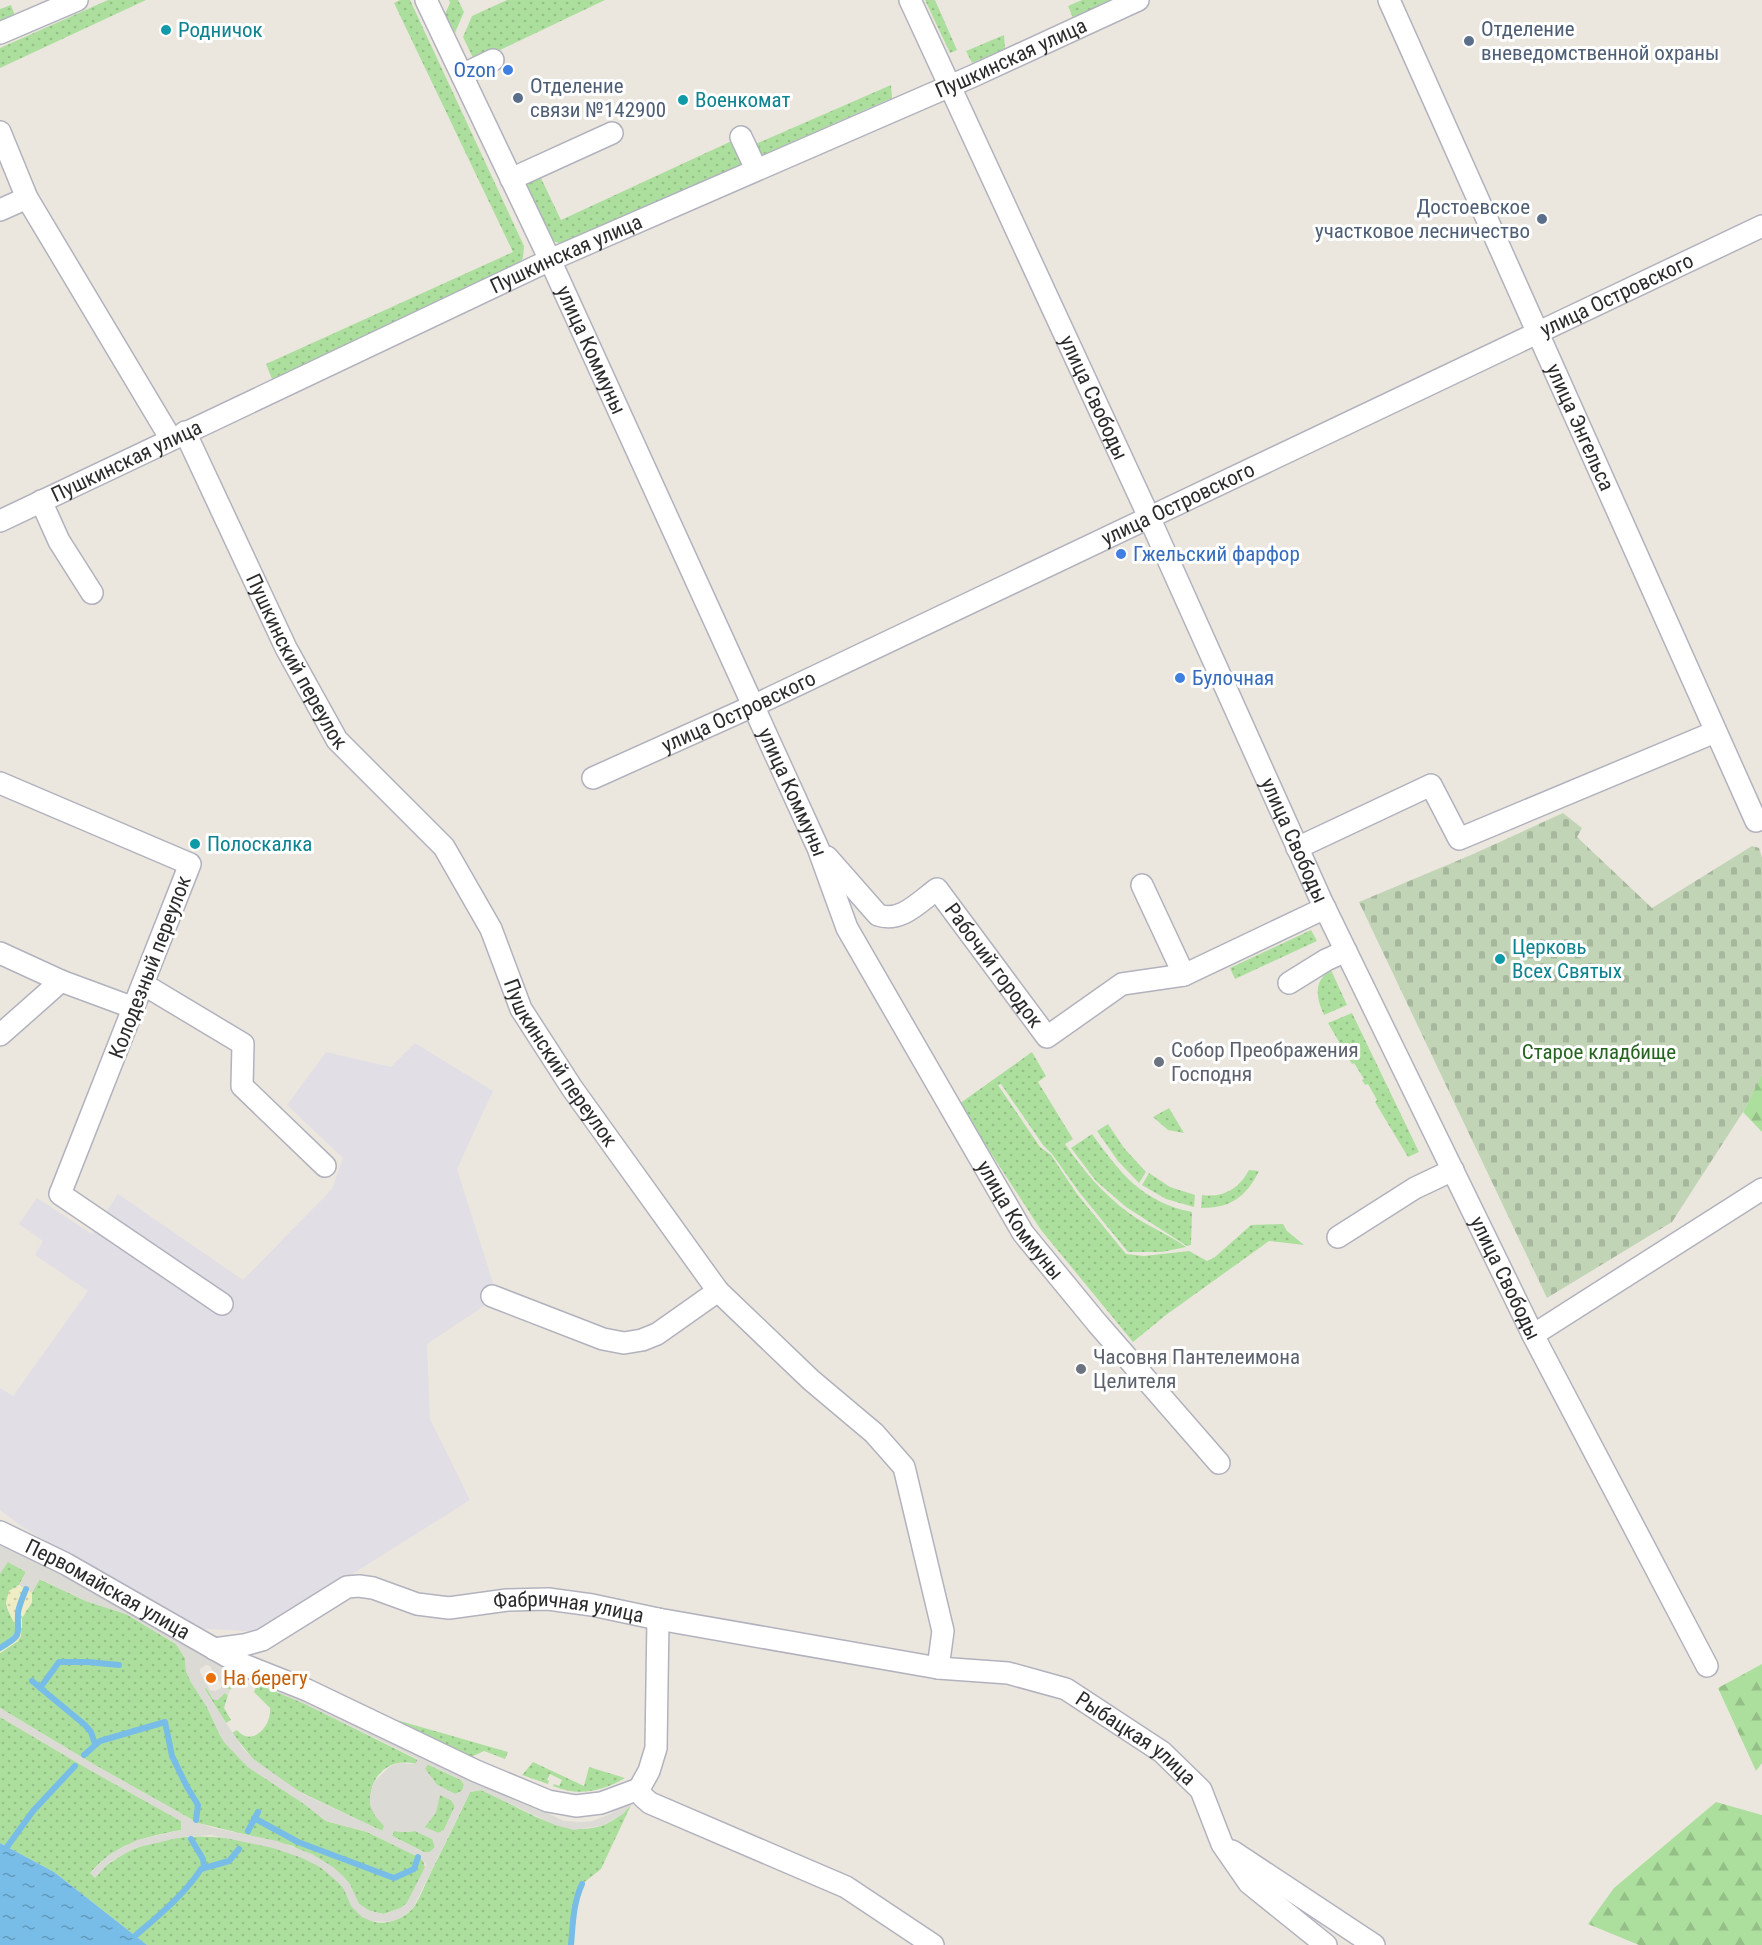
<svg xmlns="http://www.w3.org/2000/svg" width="1762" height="1945" font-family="'Roboto Condensed',sans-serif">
<defs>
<pattern id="green-dots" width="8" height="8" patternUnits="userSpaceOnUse" patternTransform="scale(1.5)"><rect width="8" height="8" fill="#acdf9d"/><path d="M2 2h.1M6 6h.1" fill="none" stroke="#94c087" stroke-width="1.8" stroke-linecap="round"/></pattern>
<pattern id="forest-firs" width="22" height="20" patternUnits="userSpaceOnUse" patternTransform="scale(1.5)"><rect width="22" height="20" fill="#acdf9d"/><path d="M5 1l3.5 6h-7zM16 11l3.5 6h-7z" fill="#94c087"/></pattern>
<pattern id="sand-dots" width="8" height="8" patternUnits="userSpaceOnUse" patternTransform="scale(1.5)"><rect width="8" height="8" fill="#efedc3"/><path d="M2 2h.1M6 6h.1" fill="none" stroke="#cdcba8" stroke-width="1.8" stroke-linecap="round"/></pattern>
<pattern id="cemetery-stones" width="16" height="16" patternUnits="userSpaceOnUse" patternTransform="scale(1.5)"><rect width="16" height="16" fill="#c1d5b6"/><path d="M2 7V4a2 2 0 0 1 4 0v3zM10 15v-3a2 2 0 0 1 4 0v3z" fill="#a6b79d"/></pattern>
<pattern id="water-ripples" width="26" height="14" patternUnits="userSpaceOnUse" patternTransform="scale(1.5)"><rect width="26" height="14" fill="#77bde8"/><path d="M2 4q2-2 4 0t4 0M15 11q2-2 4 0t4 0" fill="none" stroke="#629abc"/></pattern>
</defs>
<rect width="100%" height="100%" fill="#ece7de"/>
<path fill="#e1dee5" d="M415 1043 493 1091 457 1169 495 1289 490 1302 427 1344 430 1419 470 1500 260 1632 193 1628 24 1528 0 1510V1388L13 1396 88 1291 35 1255 43 1241 19 1224 37 1198 92 1234 118 1194 243 1280 332 1189 343 1158 287 1105 326 1052 391 1067Z"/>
<path fill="url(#green-dots)" d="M108 0H146L0 68V48Z
M400 0H410L524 246 523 258 519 263 272 379 266 364 513 252 394 3Z
M449 0H458L464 12 454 35 444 16 450 3Z
M507 0H605L475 62 463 37 472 16Z
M925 0H935L957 50 950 53Z
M1082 0H1114L1073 18 1068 6Z
M11 5 14 13 13 16 0 21V9Z
M1004 35 1005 49 972 63 966 51Z
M891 85 892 98 756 158 751 146Z
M736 139 747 162 561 244 551 240 522 181 539 174 561 220Z
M1311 930 1317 941 1235 979 1230 968Z
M1331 970 1347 1005 1324 1015C1316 998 1313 981 1331 970Z
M1352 1013 1419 1152 1408 1157 1375 1102 1377 1100 1368 1084 1365 1085 1362 1080 1364 1079 1354 1063 1352 1064 1328 1023Z
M1032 1052 1046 1076 1038 1082 1073 1139 1065 1144C1083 1170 1103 1194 1129 1213 1147 1226 1168 1234 1186 1247L1162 1252H1128L1079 1192 1052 1154 1043 1145 1001 1084 998 1085 1040 1147 1051 1155 1077 1194 1126 1254 1144 1256 1189 1251 1207 1261 1215 1257 1251 1225 1283 1224 1287 1231 1304 1245 1269 1241 1166 1315 1133 1342 1041 1230 959 1104Z
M1169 1108 1184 1133 1168 1130 1153 1117Z
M1108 1124 1124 1148 1146 1172 1139 1183 1118 1161 1097 1131Z
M1092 1134C1120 1173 1142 1202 1192 1212L1191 1245 1187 1246 1126 1207 1096 1181 1071 1148Z
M1249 1170 1259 1171C1246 1197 1231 1208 1201 1208L1202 1195C1223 1198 1239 1189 1249 1170Z
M1149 1173 1170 1187 1195 1195 1194 1207 1166 1199 1142 1185Z
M0 1557 26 1572 19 1585 9 1591 6 1603C11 1626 28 1628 0 1645Z
M39 1579 86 1601 126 1614 176 1644 185 1658 186 1671 191 1682 207 1707 220 1735 225 1743 248 1767 303 1803 326 1821 367 1832 423 1859 425 1868 407 1903 401 1908 384 1914 370 1911 359 1904 347 1881 293 1846 198 1823 93 1764 0 1708V1653L18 1641 22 1627V1618L32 1602V1593Z
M221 1668 247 1680 246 1683 238 1682 230 1690 226 1688Z
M257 1684 303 1703 418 1760 416 1764C376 1754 355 1800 385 1826L382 1831 294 1789 253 1759 232 1733 237 1730C252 1748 272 1726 270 1708L254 1692Z
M206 1687 213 1699 221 1697 224 1693 228 1695 224 1708 231 1720 226 1723 204 1688Z
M0 1717 90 1770 181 1821V1830C144 1837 117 1843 90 1873 108 1867 117 1856 134 1849 187 1827 246 1837 299 1856 315 1862 329 1872 340 1884 357 1903 362 1932 395 1920 402 1918 409 1913 414 1907 421 1896 426 1882 432 1870 445 1844 458 1818 470 1792L481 1790C530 1811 585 1857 631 1805L601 1869 582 1884 575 1898 571 1945H147L54 1872 0 1843Z
M386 1717 508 1752 505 1759 484 1751 471 1757Z
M533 1762 584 1786 589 1767 625 1778C603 1791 578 1797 553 1786L554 1784 559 1786 562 1780 550 1774 547 1780 549 1781 548 1784 522 1775Z
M427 1764 461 1780 464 1785 462 1791 455 1794 437 1785 425 1769Z
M439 1794 451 1800 455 1806 444 1830 438 1833 424 1827C432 1821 439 1804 439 1794Z
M394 1831 406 1832 415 1831 433 1839 435 1847 430 1852H424L392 1836Z"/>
<path fill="url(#forest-firs)" d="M1762 1074V1132L1743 1112Z
M1762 1664V1763L1756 1771 1718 1688Z
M1716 1802 1762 1815V1945H1639L1588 1924 1614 1888Z"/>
<path fill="url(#sand-dots)" d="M19 1585 32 1593V1602L22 1618 21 1636 18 1641 0 1653V1645C28 1629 12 1626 6 1603L9 1591Z"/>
<path fill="url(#cemetery-stones)" d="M1563 813 1582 828 1577 837 1652 908 1752 846 1759 848 1762 858V1075L1743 1112 1672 1222 1547 1298 1359 902 1471 855Z"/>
<path fill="#dcdad4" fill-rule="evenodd" d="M3 1542 306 1696 564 1821 581 1822 592 1821 608 1815 622 1806 631 1805 623 1814 604 1825 574 1830 555 1825 481 1790 470 1792 413 1908 401 1918 388 1922 371 1921 362 1917 351 1906 343 1887 333 1878 320 1867 302 1858 273 1848 211 1835 182 1837 135 1848 110 1862 95 1878 90 1873 110 1854 137 1840 181 1830V1821L90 1770 0 1717V1708L93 1764 198 1823 214 1828 277 1841 312 1854 333 1867 343 1876 350 1884 359 1904 370 1911 384 1914 401 1908 407 1903 426 1865 420 1858 368 1832 326 1821 303 1803 248 1767 225 1743 220 1735 207 1707 191 1682 186 1671 185 1658 176 1644 126 1614 86 1601 40 1579 32 1593 19 1585 26 1572 8 1562 0 1574V1547ZM206 1665 210 1666 221 1684V1688L215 1691 210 1690 200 1672V1669ZM221 1668 303 1703 418 1759 415 1764 398 1763 389 1767 374 1782 370 1795V1805L375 1816 384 1826 382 1831 303 1794 253 1759 242 1747 204 1689 206 1688 214 1700H218L224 1693 228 1695 230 1690 226 1688 228 1680ZM428 1764 461 1780 464 1785 462 1791 455 1794 437 1785 425 1769ZM440 1795 451 1800 455 1806 444 1830 438 1833 424 1827 436 1813ZM394 1831 406 1832 415 1831 432 1839 435 1847 430 1852H424L392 1836Z"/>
<path fill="url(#water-ripples)" d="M0 1843 54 1872 147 1945H0Z"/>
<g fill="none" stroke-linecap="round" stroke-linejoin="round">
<path stroke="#77bde8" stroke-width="6" d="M0 1648C23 1634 17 1637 18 1613 19 1605 23 1597 26 1589
M32 1681 85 1725 91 1732 95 1744
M40 1688 59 1662H88L119 1665
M165 1722 172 1756 187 1787 198 1805 196 1820
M84 1755 100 1741 165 1722
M254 1818 298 1842 394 1878 414 1869 418 1857
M248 1831 258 1812
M191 1839 203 1859 204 1867
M7 1847 33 1811 75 1766
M136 1935C157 1917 186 1893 201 1869L229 1861 239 1849
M571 1945C573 1923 573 1904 582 1884"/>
<defs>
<g id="minor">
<path id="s1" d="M426 0 550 260 818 848 847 928 1023 1233 1097 1323 1219 1463"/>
<path id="s2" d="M910 0 1149 517 1321 900 1533 1335 1707 1666"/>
<path id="s3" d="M1389 0 1756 821"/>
<path d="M0 33 77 0"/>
<path d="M462 75 493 60"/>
<path d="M0 132 27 198 171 439"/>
<path d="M741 137 756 169"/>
<path d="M511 179 612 133"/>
<path d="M0 210 27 198"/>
<path id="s4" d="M185 432 286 648 337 740 444 847 491 929 521 1009 572 1088 718 1291 811 1380 874 1433 904 1467 943 1631 938 1668"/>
<path d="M41 501 59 541 92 593"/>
<path id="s5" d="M0 521 550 260 973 76 1138 0"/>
<path id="s6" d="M593 778 753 706 1762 226"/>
<path d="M0 783 190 864 60 1194 222 1304"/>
<path d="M1297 848 1431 785 1459 839 1715 732"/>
<path id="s7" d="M827 857 878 915C901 923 919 902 937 889L1047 1037 1122 984 1184 975 1325 908"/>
<path d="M1142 885 1184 975"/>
<path d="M0 953 61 981 134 1008"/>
<path d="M1289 983 1326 960 1346 951"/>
<path d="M143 984 243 1044 242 1086 325 1166"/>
<path d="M0 1035 61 981"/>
<path d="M1338 1237 1415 1188 1453 1170"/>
<path d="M492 1296 603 1339 624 1343 642 1340 657 1334 718 1291"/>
<path d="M1533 1335 1762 1189"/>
<path id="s8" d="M0 1532 66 1564 239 1663 307 1690 476 1771 548 1801 576 1806 601 1803 639 1789"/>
<path d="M658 1619 656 1748 649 1771 639 1789 643 1797 650 1803 846 1887 933 1945"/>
<path id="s9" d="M214 1649 244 1645 262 1640 347 1587 359 1586 373 1588 417 1604 449 1608 507 1600 548 1599 592 1605 658 1619 938 1668 1008 1673 1066 1689 1162 1752 1201 1790 1222 1844 1249 1883 1326 1945"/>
<path d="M1232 1851 1374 1945"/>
</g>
</defs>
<use href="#minor" stroke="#b1b2be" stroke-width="24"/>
<use href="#minor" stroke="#fff" stroke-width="21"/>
</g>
<g fill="#0f9aa8" stroke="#fff" stroke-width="2">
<circle cx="166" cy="30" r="6"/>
<circle cx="683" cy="100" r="6"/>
<circle cx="195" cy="844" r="6"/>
<circle cx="1500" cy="959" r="6"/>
</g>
<g fill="#5c6f8a" stroke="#fff" stroke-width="2">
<circle cx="1469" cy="41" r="6"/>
<circle cx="518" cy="98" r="6"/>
<circle cx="1542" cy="219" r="6"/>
</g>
<g fill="#3f7fe0" stroke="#fff" stroke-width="2">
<circle cx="508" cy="70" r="6"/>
<circle cx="1121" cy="554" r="6"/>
<circle cx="1180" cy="678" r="6"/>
</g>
<g fill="#6b7280" stroke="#fff" stroke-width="2">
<circle cx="1159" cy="1062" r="6"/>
<circle cx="1081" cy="1369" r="6"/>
</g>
<circle fill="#e8710a" stroke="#fff" stroke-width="2" cx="211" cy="1678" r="6"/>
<g text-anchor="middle" stroke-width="6" stroke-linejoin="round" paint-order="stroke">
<g font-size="21" fill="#4e5e75" stroke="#fff" text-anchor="start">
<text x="1481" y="36">Отделение<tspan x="1481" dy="24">вневедомственной охраны</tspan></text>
<text x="530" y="93">Отделение<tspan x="530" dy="24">связи №142900</tspan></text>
<text x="1530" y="214" text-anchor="end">Достоевское<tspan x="1530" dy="24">участковое лесничество</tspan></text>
</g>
<g font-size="21" fill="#0d838f" stroke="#fff" text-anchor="start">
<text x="178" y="37">Родничок</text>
<text x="695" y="107">Военкомат</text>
<text x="207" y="851">Полоскалка</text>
<text x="1512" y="954">Церковь<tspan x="1512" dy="24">Всех Святых</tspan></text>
</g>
<g font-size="21" fill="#2b2b2b" stroke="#fff">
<text dy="7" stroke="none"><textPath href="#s5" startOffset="1112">Пушкинская улица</textPath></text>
<text dy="7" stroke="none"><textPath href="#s5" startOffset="626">Пушкинская улица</textPath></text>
<text dy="7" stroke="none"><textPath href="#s6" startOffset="1132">улица Островского</textPath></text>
<text dy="7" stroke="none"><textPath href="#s1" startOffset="387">улица Коммуны</textPath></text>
<text dy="7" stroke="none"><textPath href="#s2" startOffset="438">улица Свободы</textPath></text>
<text dy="7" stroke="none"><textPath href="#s3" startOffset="468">улица Энгельса</textPath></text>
<text dy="7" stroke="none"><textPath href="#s5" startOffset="140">Пушкинская улица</textPath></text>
<text dy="7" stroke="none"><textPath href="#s6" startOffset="646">улица Островского</textPath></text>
<text dy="7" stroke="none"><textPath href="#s4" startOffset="255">Пушкинский переулок</textPath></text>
<text dy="7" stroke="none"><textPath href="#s6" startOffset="160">улица Островского</textPath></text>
<text dy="7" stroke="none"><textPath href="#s1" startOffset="873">улица Коммуны</textPath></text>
<text dy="7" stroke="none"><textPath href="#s2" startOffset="924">улица Свободы</textPath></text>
<text dy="7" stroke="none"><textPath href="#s7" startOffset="240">Рабочий городок</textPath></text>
<text transform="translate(150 967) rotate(-69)" y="7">Колодезный переулок</text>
<text dy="7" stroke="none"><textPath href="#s4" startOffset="741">Пушкинский переулок</textPath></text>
<text dy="7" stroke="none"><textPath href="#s1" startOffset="1359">улица Коммуны</textPath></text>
<text dy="7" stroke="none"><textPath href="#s2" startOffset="1410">улица Свободы</textPath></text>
<text dy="7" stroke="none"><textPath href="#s8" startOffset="122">Первомайская улица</textPath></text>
<text dy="7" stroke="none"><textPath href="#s9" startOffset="375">Фабричная улица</textPath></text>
<text dy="7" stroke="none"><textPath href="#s9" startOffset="966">Рыбацкая улица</textPath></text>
</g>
<g font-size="21" fill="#366cbe" stroke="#fff" text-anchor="start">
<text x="496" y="77" text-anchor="end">Ozon</text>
<text x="1133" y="561">Гжельский фарфор</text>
<text x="1192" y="685">Булочная</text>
</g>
<g font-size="21" fill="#5b616d" stroke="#fff" text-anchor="start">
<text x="1171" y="1057">Собор Преображения<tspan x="1171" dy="24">Господня</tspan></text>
<text x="1093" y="1364">Часовня Пантелеимона<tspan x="1093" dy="24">Целителя</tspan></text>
</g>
<g font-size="21" fill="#25641e" stroke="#fff">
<text x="1599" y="1059">Старое кладбище</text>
</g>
<g font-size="21" fill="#c56008" stroke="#fff" text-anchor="start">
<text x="223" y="1685">На берегу</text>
</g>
</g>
</svg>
